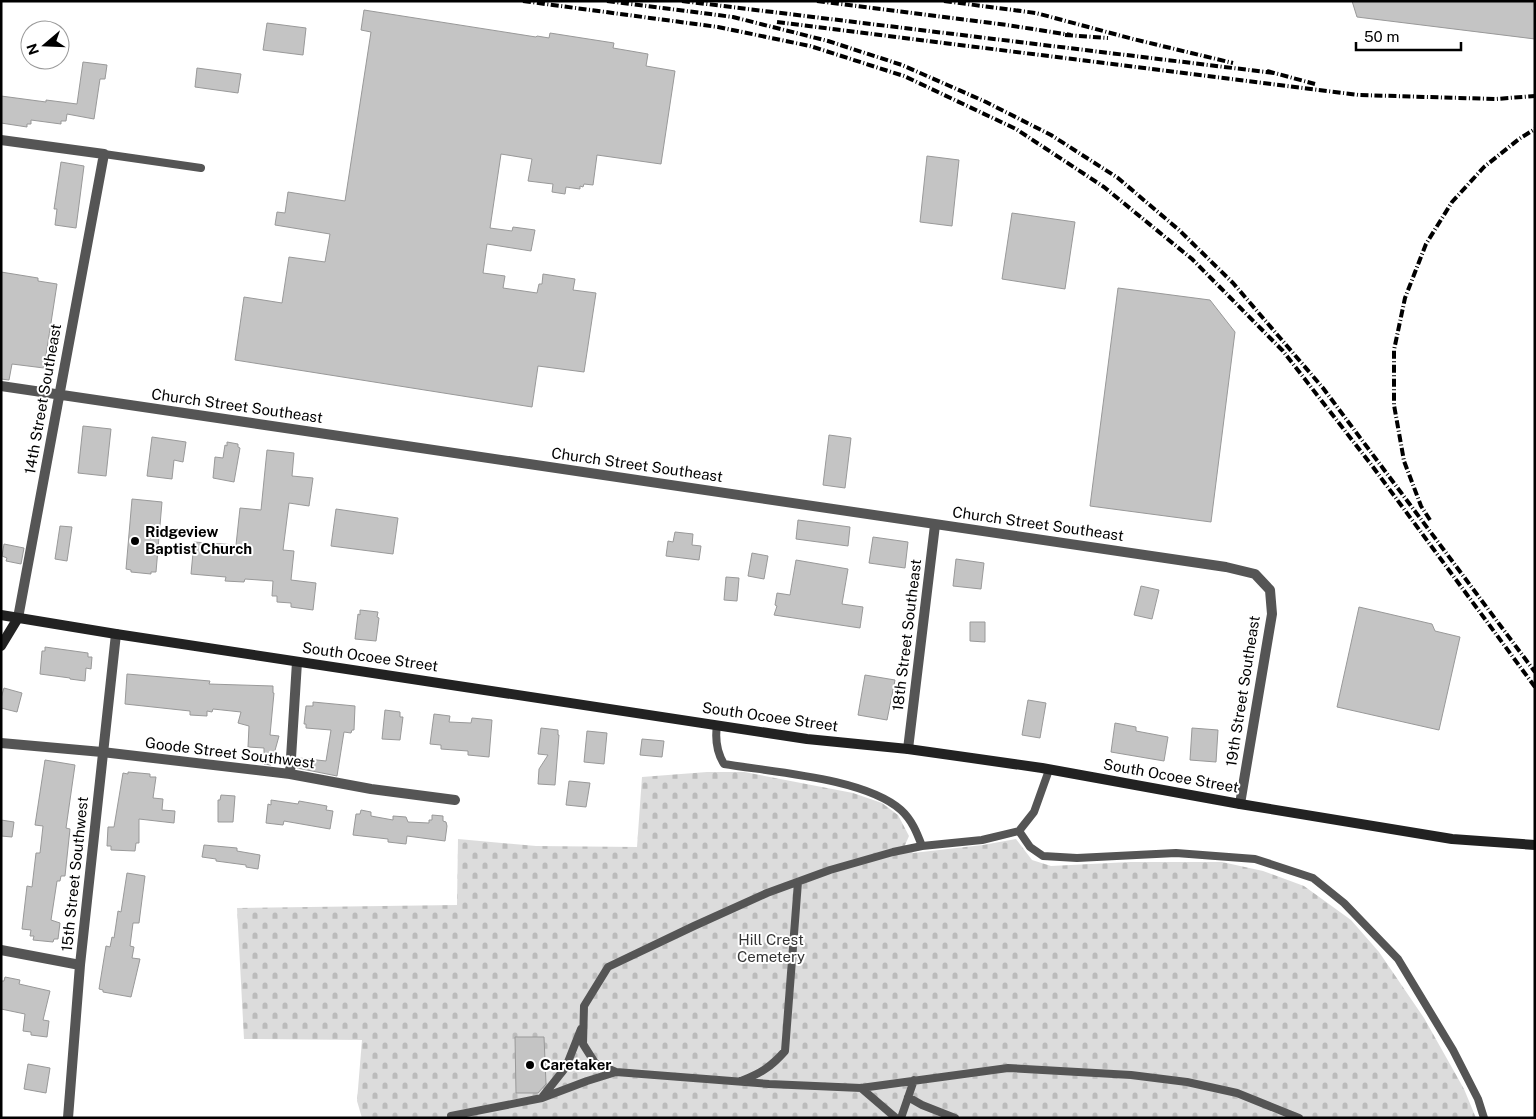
<svg xmlns="http://www.w3.org/2000/svg" width="1536" height="1119" font-family="'Public Sans',sans-serif">
<defs>
<pattern id="cemetery-stones" width="16" height="16" patternUnits="userSpaceOnUse" patternTransform="scale(1.25)"><rect width="16" height="16" fill="#dcdcdc"/><path d="M2 7V4a2 2 0 0 1 4 0v3zM10 15v-3a2 2 0 0 1 4 0v3z" fill="#bbb"/></pattern>
</defs>
<rect width="100%" height="100%" fill="#fff"/>
<path fill="url(#cemetery-stones)" d="M707 772H744L853 793 882 803 898 815 909 836 905 845 913 853 983 845 1016 839 1032 860 1051 866 1130 862H1222L1263 871 1304 886 1351 920 1379 952 1424 1018 1464 1089 1476 1118H362L357 1101 362 1040 244 1039 237 908 457 905 458 839 536 846 637 847 642 777Z"/>
<path fill="#c4c4c4" stroke="#999" d="M1352 1H1535V39L1357 17Z
M364 10 536 37 537 36 549 38 550 33 614 43 613 48 648 54 646 66 675 71 661 164 597 155 593 185 584 184 583 187 580 186V189L566 187 565 194 552 192 553 184 528 181 532 159 501 154 490 228 512 231 513 227 535 230 531 251 487 244 483 273 505 276 503 288 537 293 539 284H542L543 274 575 279 573 290 596 293 584 372 538 366 532 407 235 360 244 297 282 303 289 257 325 262 330 234 275 225 277 212 285 213 288 192 345 201 371 32 361 30Z
M267 23 306 28 303 55 263 50Z
M83 62 107 65 105 79H100L94 119 67 114 66 121H61V124L31 120V124H27V127L1 123V96L46 102V100L77 104Z
M197 68 241 74 238 93 195 87Z
M927 156 959 160 952 226 920 222Z
M61 162 84 166 76 228 55 225 57 209H54Z
M1012 213 1075 222 1065 289 1002 279Z
M1 272 38 278V281L57 284 44 368 12 364 9 380 1 379Z
M1118 288 1210 300 1235 332 1211 522 1090 506Z
M83 426 111 429 106 476 78 473Z
M829 435 851 438 845 488 823 485Z
M152 437 186 442 183 462 174 460 172 479 147 476Z
M227 442 238 444V447L240 448 234 482 213 478 215 457 223 458 225 445 227 446Z
M267 450 294 453 292 476 313 478 309 506 289 503 283 550 294 551 291 580 316 583 313 610 291 607V603L277 602V596H272L273 581 245 579 244 582 225 581 226 577 191 574 194 542 236 545 240 508 261 510Z
M132 499 162 502 156 572H151V574L131 572V570L126 569Z
M336 509 398 518 393 554 331 546Z
M798 520 850 527 848 546 796 539Z
M60 526 72 527 67 561 55 559Z
M675 532 693 534 692 545 701 546 699 560 666 556 668 541 673 542Z
M873 537 908 542 905 568 869 563Z
M4 544 24 548 21 564 6 561 7 558 2 556Z
M752 553 768 556 764 579 748 576Z
M956 559 984 563 981 589 953 586Z
M796 560 848 569 842 604 863 607 860 628 774 615 777 606 775 605 777 593 790 595Z
M726 577 739 578 737 601 724 600Z
M1141 586 1159 590 1152 619 1134 615Z
M1359 607 1432 624 1435 631 1460 637 1439 730 1337 707Z
M360 610 378 612 377 617 379 618 376 641 355 639 358 614 360 615Z
M970 622H985V642L970 641Z
M45 647 88 653V657H92L91 669 86 668 85 681 70 679V678L40 674 42 651H45Z
M127 674 210 681 209 684 273 686V693H274L270 735 279 736 271 765 264 764V748L248 747 249 726 238 723 241 712 213 709 212 712 207 711V716L190 715V711L125 704Z
M865 675 895 680 887 720 858 715Z
M4 688 22 693 17 712 1 708V698Z
M1028 700 1046 703 1040 738 1022 735Z
M313 702 355 706 354 730H352L351 733 344 732 337 776 297 768 299 758 326 761 331 730 306 728V724H304L306 706H313Z
M385 710 400 712V717H403L400 740 382 739Z
M434 714 450 716 449 722 471 723 472 718 492 720 489 757 468 755V751L441 749V745L430 744Z
M1115 723 1136 727V731L1168 737 1164 761 1111 752Z
M541 728 558 730V735H559L555 785 538 784 539 769 548 755 538 754Z
M1192 728 1218 730 1216 762 1190 760Z
M587 731 607 733 604 764 584 762Z
M642 739 664 741 662 757 640 755Z
M45 760 75 765 66 828 70 829 65 876H61L60 881H57L51 920 60 923 58 939H54L53 942 33 940 34 936H30L31 930 22 929 27 886 32 887 36 853H40L43 826 35 825Z
M128 772 150 774V777H156L153 798 163 799 162 810 175 811 174 823 139 819V843H136L135 851 111 850V846H107L108 827H114L123 773 128 774Z
M569 781 590 783 586 807 566 805Z
M221 795 235 796 233 822H218V800H220Z
M271 800 298 804 299 801 327 806 326 810 333 811 330 829 284 821 283 825 266 823 268 804 271 805Z
M361 810 371 812V816L393 820V816L406 817 408 822 429 823V820H432V815L443 816V821L446 822 447 826 445 841 407 836 406 844 388 842V839L353 835 356 814H360Z
M1 820 14 822 12 837 1 836Z
M204 845 237 848V851L260 855 258 869 246 867V865L216 861V859L202 857Z
M127 873 145 876 139 923H133L130 946 134 947 132 958 140 959 131 997 103 992V990L99 989 106 946 110 947 112 937 114 938 118 911 121 912Z
M5 977 20 980 19 984 50 991 43 1020 49 1021 47 1037 31 1035V1032L23 1031 25 1014 1 1009V981H4Z
M515 1037H544L546 1084 538 1093H516Z
M28 1064 50 1068 46 1093 24 1089Z"/>
<g fill="none" stroke-linecap="round" stroke-linejoin="round">
<path stroke="#555" stroke-width="8" d="M104 154 201 168
M717 725C715 739 716 751 724 764 772 772 865 778 901 810 912 820 917 833 922 846
M1049 770 1034 812 1019 831 982 840 922 846 893 852 830 870 767 893 694 926 608 967 584 1006 583 1044 595 1063 616 1072 769 1084 861 1088 1008 1068 1131 1075 1187 1082 1237 1093 1299 1118
M1019 831 1030 847 1043 856 1077 858 1176 853 1255 859 1313 878 1344 903 1398 959 1453 1050 1478 1099 1484 1118
M741 1081C761 1073 771 1067 785 1051L798 882
M861 1088 896 1118
M543 1096 566 1067 581 1029
M908 1097 922 1105 955 1118
M451 1116 542 1098 587 1081 616 1072
M901 1118 914 1080"/>
<path stroke="#555" stroke-width="10" d="M1 140 104 154 18 618
M1 386 1226 567 1255 574 1270 590 1272 614 1240 804
M1 743 102 752 290 774 371 789 455 800
M908 749 935 525
M290 774 297 662
M1 950 80 965
M68 1118 80 965 116 634"/>
<path stroke="#222" stroke-width="10" d="M1 615 116 634 807 739 908 749 1042 768 1240 804 1452 839 1535 845
M1 646 18 618"/>
<path stroke="#000" stroke-width="4" stroke-dasharray="8 2.5 1 2.5" stroke-linecap="butt" d="M523 1 718 27 810 46 904 76 1016 129 1104 187 1192 259 1283 351 1373 467 1535 687
M607 1 733 17 828 41 902 65 986 102 1051 135 1118 178 1179 230 1233 283 1323 388 1535 672
M682 1 1274 73
M817 1 1007 25 1071 35
M944 1 1036 13 1133 39 1233 63
M777 22 1359 95 1496 99 1535 96
M1065 35 1108 38
M1267 71 1315 84
M1430 520 1421 506 1404 461 1394 405V350L1405 298 1426 244 1452 202 1484 167 1519 139 1535 129"/>
</g>
<g fill="#000" stroke="#fff" stroke-width="2">
<circle cx="135" cy="541" r="5"/>
<circle cx="530" cy="1065" r="5"/>
</g>
<g text-anchor="middle" stroke-width="4" stroke-linejoin="round" paint-order="stroke">
<g font-size="15" fill="#000" stroke="#fff">
<text transform="translate(43 399) rotate(-80)" y="5">14th Street Southeast</text>
<text transform="translate(237 406) rotate(8)" y="5">Church Street Southeast</text>
<text transform="translate(637 465) rotate(8)" y="5">Church Street Southeast</text>
<text transform="translate(1038 524) rotate(8)" y="5">Church Street Southeast</text>
<text transform="translate(907 635) rotate(-83)" y="5">18th Street Southeast</text>
<text transform="translate(370 657) rotate(8)" y="5">South Ocoee Street</text>
<text transform="translate(1243 691) rotate(-81)" y="5">19th Street Southeast</text>
<text transform="translate(770 717) rotate(8)" y="5">South Ocoee Street</text>
<text transform="translate(230 753) rotate(7)" y="5">Goode Street Southwest</text>
<text transform="translate(1171 776) rotate(10)" y="5">South Ocoee Street</text>
<text transform="translate(75 874) rotate(-84)" y="5">15th Street Southwest</text>
</g>
<g font-size="15" font-weight="bold" fill="#000" stroke="#fff" text-anchor="start">
<text x="145" y="537">Ridgeview<tspan x="145" dy="17">Baptist Church</tspan></text>
<text x="540" y="1070">Caretaker</text>
</g>
<g font-size="15" fill="#333" stroke="#fff">
<text x="771" y="945">Hill Crest<tspan x="771" dy="17">Cemetery</tspan></text>
</g>
</g>
<rect width="1536" height="1119" fill="none" stroke="#000000" stroke-width="5"/>
<g transform="translate(45 45) rotate(251)"><circle r="24" fill="#ffffff" stroke="#999999"/>
<path d="M0-4L9 19L0 12L-9 19Z" fill="#000000"/>
<text y="-8" font-size="14" font-weight="bold" text-anchor="middle" fill="#000000">N</text>
</g>
<path d="M1356 42v8h105v-8" fill="none" stroke="#000000" stroke-width="2.5"/>
<text x="1364" y="42" font-size="15" fill="#000000" stroke="#ffffff" stroke-width="4" paint-order="stroke">50 m</text>
</svg>
